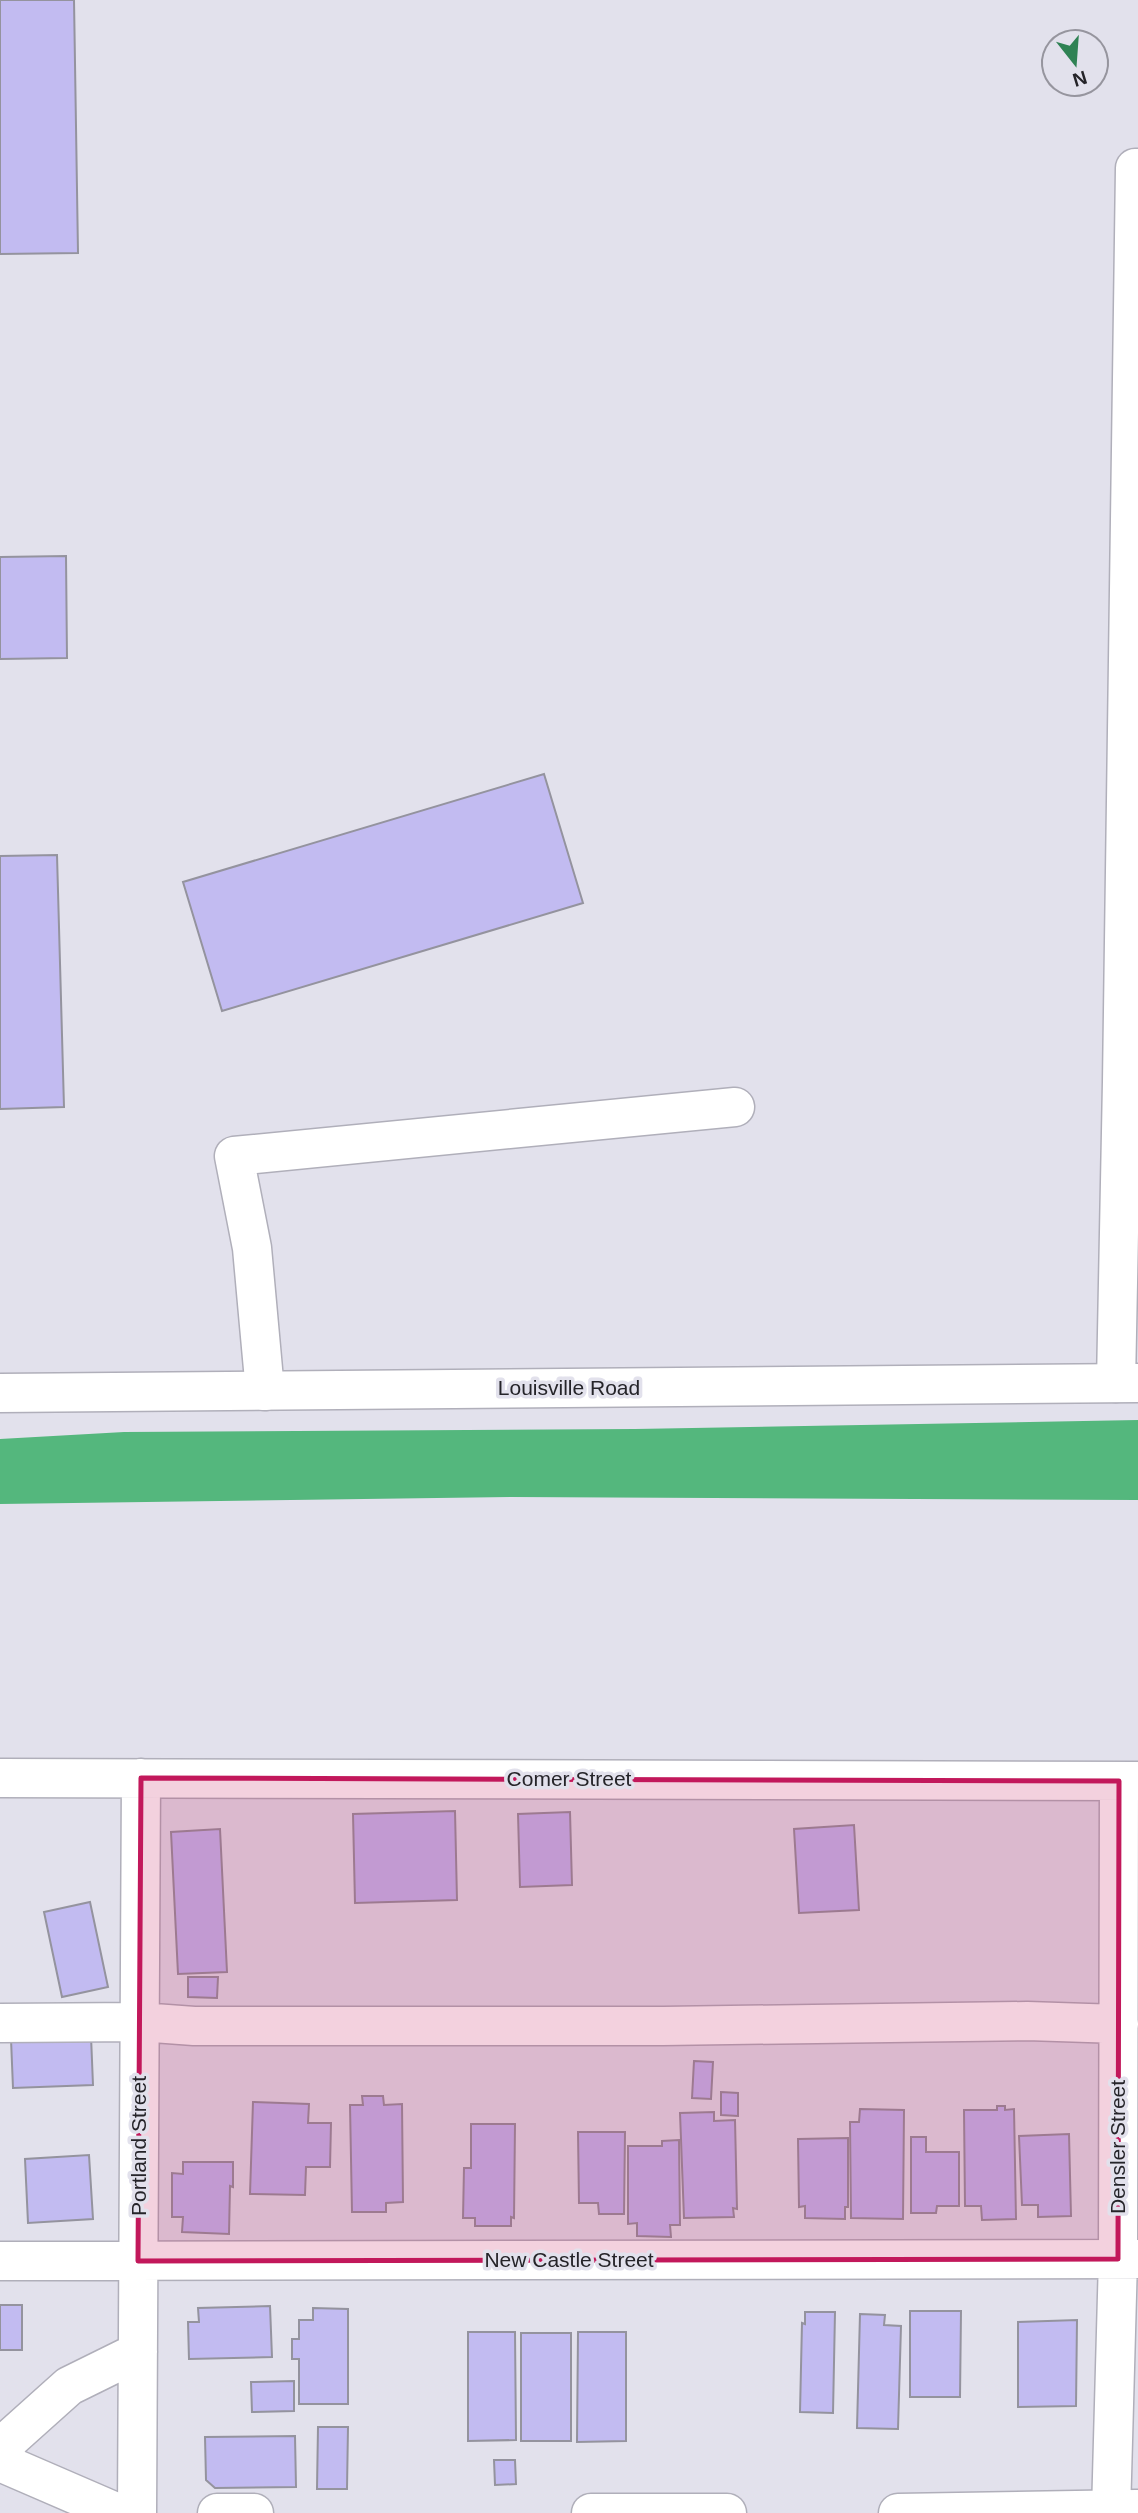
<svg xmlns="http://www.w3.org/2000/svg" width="1138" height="2513" font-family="Arial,sans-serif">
<rect width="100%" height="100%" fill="#e2e1ec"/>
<path fill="#54b77d" d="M1138 1420V1500L512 1497 0 1504V1439L124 1432 635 1429Z"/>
<path fill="#c2bbf1" stroke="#94939e" stroke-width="2" d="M0 0H74L78 253 0 254Z
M66 556 67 658 0 659V557Z
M544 774 583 903 222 1011 183 882Z
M57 855 64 1107 0 1109V856Z
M455 1811 457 1900 355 1903 353 1814Z
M570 1812 572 1885 520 1887 518 1814Z
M854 1825 859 1910 799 1913 794 1829Z
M220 1829 227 1972 178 1974 171 1832Z
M90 1902 108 1987 62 1997 44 1912Z
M188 1977H218L217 1998 188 1997Z
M91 2036 93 2085 13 2088 11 2039Z
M694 2061 713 2062 711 2099 692 2098Z
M721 2092 738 2093V2116L721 2115Z
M362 2096H383L384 2105 402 2104 403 2202 386 2203V2212H352L350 2105H363Z
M253 2102 309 2104 308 2123H331L330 2167H306L305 2195 250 2194Z
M997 2106H1005V2110L1014 2109 1016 2219 982 2220 981 2206H965L964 2110H997Z
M860 2109 904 2110 903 2219 851 2218 850 2122H859Z
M714 2112V2121L735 2120 737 2209 733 2208 734 2217 684 2218 680 2113Z
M471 2124H515L514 2218 511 2217V2226H475V2218H463L464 2168H471Z
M578 2132H625L624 2214H599L598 2203H579Z
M1069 2134 1071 2216 1038 2217V2205H1022L1019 2136Z
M911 2137H926V2152H959V2206H937L936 2213H911Z
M848 2138V2207H845V2219L805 2218V2206L799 2207 798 2139Z
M679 2140 680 2225H670L671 2237 637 2236V2223L628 2224V2146H662V2141Z
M89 2155 93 2219 28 2223 25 2159Z
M183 2162H233V2187L230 2186 229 2234 182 2232 183 2217H172V2173L183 2174Z
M0 2305H22V2350H0Z
M270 2306 272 2357 189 2359 188 2322H199L198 2308Z
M313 2308 348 2309V2404H299V2359H292V2339H299V2320H313Z
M910 2311H961L960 2397H910Z
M805 2312H835L833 2413 800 2412 802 2323 805 2324Z
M860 2314 885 2315 884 2325 901 2326 898 2429 857 2428Z
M1077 2320 1076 2406 1018 2407V2322Z
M468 2332H515L516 2440 468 2441Z
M578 2332H626V2441L577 2442Z
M521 2333H571V2441H521Z
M294 2381V2411L252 2412 251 2382Z
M318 2427H348L347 2489H317Z
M295 2436 296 2487 215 2488 206 2480 205 2437Z
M494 2460H515L516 2484 495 2485Z"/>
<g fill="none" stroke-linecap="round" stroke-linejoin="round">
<defs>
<path id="minor" d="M1122 1082 1135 168H1138
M1116 1383 1122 1082 1138 1083
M265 1391 252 1248 234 1156 735 1107
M0 1778 1138 1781
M0 2023 140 2022 194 2026H663L1027 2021 1119 2024
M0 2261 1138 2259
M0 2455 11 2438 69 2386 138 2352
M137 2513 141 1778
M217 2513H254
M591 2513H727
M898 2513 1136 2509
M1111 2513 1118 2259 1119 1781"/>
<path id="major" d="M0 1393 1138 1383
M0 2462 118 2513"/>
</defs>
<use href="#minor" stroke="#b0afba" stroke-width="41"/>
<use href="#major" stroke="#b0afba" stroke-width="41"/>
<use href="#minor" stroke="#fff" stroke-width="38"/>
<use href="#major" stroke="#fff" stroke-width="38"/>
</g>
<path fill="#c2185b" fill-opacity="0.2" stroke="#c2185b" stroke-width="5" stroke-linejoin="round" d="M141 1778 1119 1781 1118 2259 138 2261Z"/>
<g text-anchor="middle" stroke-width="7" stroke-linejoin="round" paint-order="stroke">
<g font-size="21" fill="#252429" stroke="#e2e1ec">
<text x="569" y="1395">Louisville Road</text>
<text x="569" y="1786">Comer Street</text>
<text transform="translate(139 2146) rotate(-90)" y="7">Portland Street</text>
<text transform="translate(1118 2147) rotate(-90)" y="7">Densler Street</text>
<text x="569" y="2267">New Castle Street</text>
</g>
</g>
<g transform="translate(1075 63) rotate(163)"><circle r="33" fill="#e2e1ec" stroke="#96959e" stroke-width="2"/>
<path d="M0-5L12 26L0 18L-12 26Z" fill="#2f8254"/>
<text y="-10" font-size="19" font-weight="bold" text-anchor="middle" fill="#252429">N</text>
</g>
</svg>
